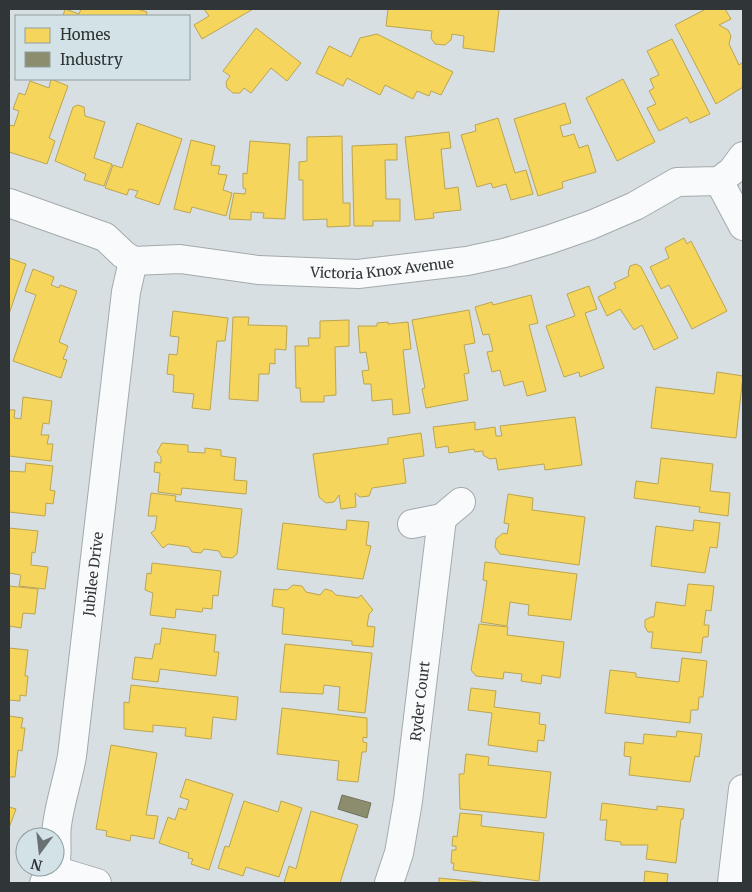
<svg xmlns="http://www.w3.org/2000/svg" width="752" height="892" font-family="Merriweather,serif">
<rect width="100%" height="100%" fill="#d7dfe2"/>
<path fill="#f6d55c" stroke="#bba551" d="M65 9 79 14 81 9H137L147 12 146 16H63Z
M204 9H253L202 39 194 25 209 16Z
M388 9H499L494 52 463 48 464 36 452 34 451 40 445 45 435 44 431 38 432 31 386 26Z
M706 9H725L731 19 719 25 728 30 731 36 729 44 739 65 743 62V87L716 104 675 25Z
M256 28 301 63 287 81 271 68 251 93 244 88 240 93H233L227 88 226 82 230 76 223 71Z
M377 34 453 72 441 95 431 91 429 96 417 91 413 99 385 85 380 95 347 78 343 86 316 73 329 46 351 57 360 38Z
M672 39 710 114 690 123 687 117 659 131 647 108 656 104 649 91 654 88 650 79 659 75 647 51Z
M51 79 68 86 49 138 55 141 47 164 9 152V125L14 126 19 111 13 109 19 93 25 95 30 81 49 88Z
M623 79 655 142 617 161 586 98Z
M565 103 571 123 560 126 563 137 574 134 579 148 588 145 596 172 562 182 563 188 538 196 514 119Z
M78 105 84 107 85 116 105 122 94 158 112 164 104 186 84 180 86 174 55 161 73 107Z
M498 118 515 173 526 170 533 194 511 200 506 184 493 188 491 183 477 187 461 135 476 131 475 125Z
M137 123 182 139 159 205 135 197 138 191 129 189 127 195 105 188 113 165 122 168Z
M449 132 451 148 441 149 445 189 458 187 461 210 433 213 434 218 415 220 405 137Z
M342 136 343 203H350V226L327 227V219L303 220V180H299V162L307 161V137Z
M191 140 215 146 211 165 220 166 218 174 227 175 223 190 232 193 226 216 192 207 190 213 174 209Z
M250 141 290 144 285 219 263 218 264 213 251 212V220L229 219 234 193 245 194 246 189 243 188V173L247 174Z
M397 144V160H385L386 199H400V221H373V226H354L352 146Z
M684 238 687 244 691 241 727 311 692 329 669 285 661 289 650 267 669 258 665 248Z
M9 258 26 264 9 314Z
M636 264 641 267 678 338 654 350 642 325 634 330 620 309 607 316 598 297 616 288 614 283 629 276 628 273 630 266Z
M33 269 54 277 51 285 59 288 60 285 77 291 59 342 68 346 63 359 67 360 61 378 13 361 36 295 25 291Z
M589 286 597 309 585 313 604 368 580 377 579 372 564 377 546 326 575 316 567 294Z
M531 295 538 323 529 325 546 391 527 396 523 381 504 386 500 370 492 372 487 352 493 351 489 334 483 335 475 307 492 302 493 305Z
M469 310 475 343 464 345 469 373 464 374 468 400 426 408 422 389 425 388 412 320Z
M173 311 228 318 225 341H217L210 410 192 408 194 394 173 392 174 375 167 374 169 354 177 355 179 337 170 336Z
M233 317H249L248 325 287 326 286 350 275 349V364L270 363 269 374H259L258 401 229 399Z
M349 320V346L335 347 336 395 324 396V402H301L300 388H296L295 346H309L308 338H320V321Z
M388 322V324L408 322 411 349 403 350 410 413 393 415 392 399 372 401 371 384H364L362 371 369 370 366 352 360 353 358 326H377V323Z
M717 372 743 376 736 438 651 428 656 387 714 394Z
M23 397 52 401 49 424 43 423 41 435H49L47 444H53L51 461 9 456V410H15L14 418 21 419Z
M575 417 582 465 545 470 544 464 498 470 496 458 490 459 483 455V451L475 452 474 449 449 453 448 446 436 448 433 427 475 422V430L495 427 496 436H502L500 426Z
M421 433 424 456 403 459 406 483 372 488 369 496 360 497 355 493 356 507 341 509 339 495 334 502 326 503 319 497 313 454 388 444V438Z
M162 443 188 445V452L205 453V448L221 450V456L236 458 234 480 247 481 246 494 182 488 181 495 158 492 160 473 154 472 155 462 161 463V457L157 452Z
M661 458 713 464 710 491 730 493 728 516 699 512 700 507 634 498 636 481 658 484Z
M26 463 53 466 50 490 55 491 53 504 46 503 45 516 9 512V471L25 472Z
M151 493 176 496 175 501 242 509 237 554 232 558 222 557 219 551 204 549 201 553 192 552 189 547 168 544 163 548 151 533 155 530 157 516H148Z
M508 494 533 498 532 510 585 517 579 565 500 554 495 547 496 539 503 533 507 534 509 524 504 523Z
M347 520 369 522 366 545 371 546 363 579 277 569 283 523 346 530Z
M694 520 720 523 717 548 710 547 705 573 651 566 656 526 693 531Z
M9 528 38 531 35 553 32 552 31 565 48 567 45 589 19 586 21 575 9 573Z
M485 562 577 574 571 620 528 615 529 605 510 602 507 626 481 622 487 581 483 580Z
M152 563 221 571 218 596 213 595 212 609 203 608 202 612 176 609 175 618 150 615 153 593 145 590 147 573 151 574Z
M688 584 714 586 711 611 706 610 704 625H709L708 637H703L701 653 651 648 653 632H648L645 627V620L651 617H654L656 602 685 606Z
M293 585 302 586 306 592 320 595 325 589 332 591 336 595 358 598 361 595 373 610 369 614 367 626 375 627 373 647 352 645V641L282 634 284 608 272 606 274 589 287 590Z
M9 586 38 589 35 614 23 613 21 628 10 626 9 637Z
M479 624 508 627 507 635 564 642 560 678 542 675 541 684 521 681 522 674 504 672 503 679 476 676 471 670Z
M162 628 216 635 214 652H219L216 676 160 669 158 682 132 679 135 657 152 659 155 644H160Z
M285 644 372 653 365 713 338 710 340 687 324 685 323 694 280 692Z
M9 648 28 650 25 676H28L26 696 20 695V701L9 700Z
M682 658 707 661 703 697H699L698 710H691L690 723 605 713 610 670 636 673V677L679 682Z
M131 685 238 697 236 720 213 717 211 739 185 736 186 728 153 725V732L124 729V702L129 703Z
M471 688 496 691 494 707 540 713 539 724 546 725 544 741 538 740 537 752 488 745 492 713 468 710Z
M282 708 367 718V738L363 737V742L367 743 366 752H362L358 782 337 780 339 761 277 754Z
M9 716 23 718 21 728H25L22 751 18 750 15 777H9Z
M677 731 702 734 699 757 695 756 690 782 629 775 631 757 624 756 625 742 643 744 644 734 676 737Z
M111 745 157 753 146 815 158 816 154 839 131 835 130 841 106 836 107 831 96 829Z
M466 754 489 757 488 765 551 772 546 818 460 809 459 774H464Z
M186 779 233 794 209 870 191 864 193 859 188 858 189 853 159 843 168 817 175 820 179 808 186 810 189 800 180 797Z
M244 801 278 812 281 801 302 808 279 877 246 867 243 876 218 868 225 846 229 847Z
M602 803 657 810V806L684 809 683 819H681L676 863 646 859 648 845H621V842L605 840 607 820H600Z
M9 807 16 809 9 828Z
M311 811 358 825 340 883H284L289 866 296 869Z
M460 813 482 815 481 826 544 833 539 881 453 870 454 863H451L452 850H456V846H452L453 836 457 837Z
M645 871 668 874 667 883H644Z
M439 878 489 883H439Z"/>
<path fill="#8c8c6e" stroke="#70725e" d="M342 795 371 803 367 818 338 809Z"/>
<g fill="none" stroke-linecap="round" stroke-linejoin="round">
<defs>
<g id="street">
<path d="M719 181 743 226"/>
<path id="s1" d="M9 203 105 237 123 254 133 261 180 259 258 270 358 274 467 261 504 253 548 240 591 225 635 206 677 182 719 181 732 171 743 156"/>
<path d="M412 524 442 518 461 502"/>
<path d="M54 870 97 883"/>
<path id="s2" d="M44 883C63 859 54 851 57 825 60 802 68 779 72 756L126 292 133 261"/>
<path id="s3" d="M389 883 399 853 408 801 442 518"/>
<path d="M732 883 743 789"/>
</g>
</defs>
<use href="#street" stroke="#a4aaac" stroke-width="30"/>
<use href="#street" stroke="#f9fafb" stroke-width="28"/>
</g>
<g text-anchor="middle" stroke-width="5" stroke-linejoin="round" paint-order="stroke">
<g font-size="14" fill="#303638" stroke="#d2e2e6">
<text dy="5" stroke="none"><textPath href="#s1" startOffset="389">Victoria Knox Avenue</textPath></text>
<text dy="5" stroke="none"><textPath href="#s2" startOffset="315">Jubilee Drive</textPath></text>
<text dy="5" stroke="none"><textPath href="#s3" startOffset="185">Ryder Court</textPath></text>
</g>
</g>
<rect width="752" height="892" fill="none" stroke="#303638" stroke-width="20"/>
<rect x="15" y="15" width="175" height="65" fill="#d2e2e6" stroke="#919da0"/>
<rect x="25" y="28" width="25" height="15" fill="#f6d55c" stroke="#919da0"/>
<text x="60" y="40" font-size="15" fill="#303638">Homes</text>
<rect x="25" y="52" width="25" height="15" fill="#8c8c6e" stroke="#919da0"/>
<text x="60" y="65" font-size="15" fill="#303638">Industry</text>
<g transform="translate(40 852) rotate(195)"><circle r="24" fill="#d2e2e6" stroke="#919da0"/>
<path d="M0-4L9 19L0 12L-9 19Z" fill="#6a7174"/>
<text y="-8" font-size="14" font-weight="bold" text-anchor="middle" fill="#303638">N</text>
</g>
</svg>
